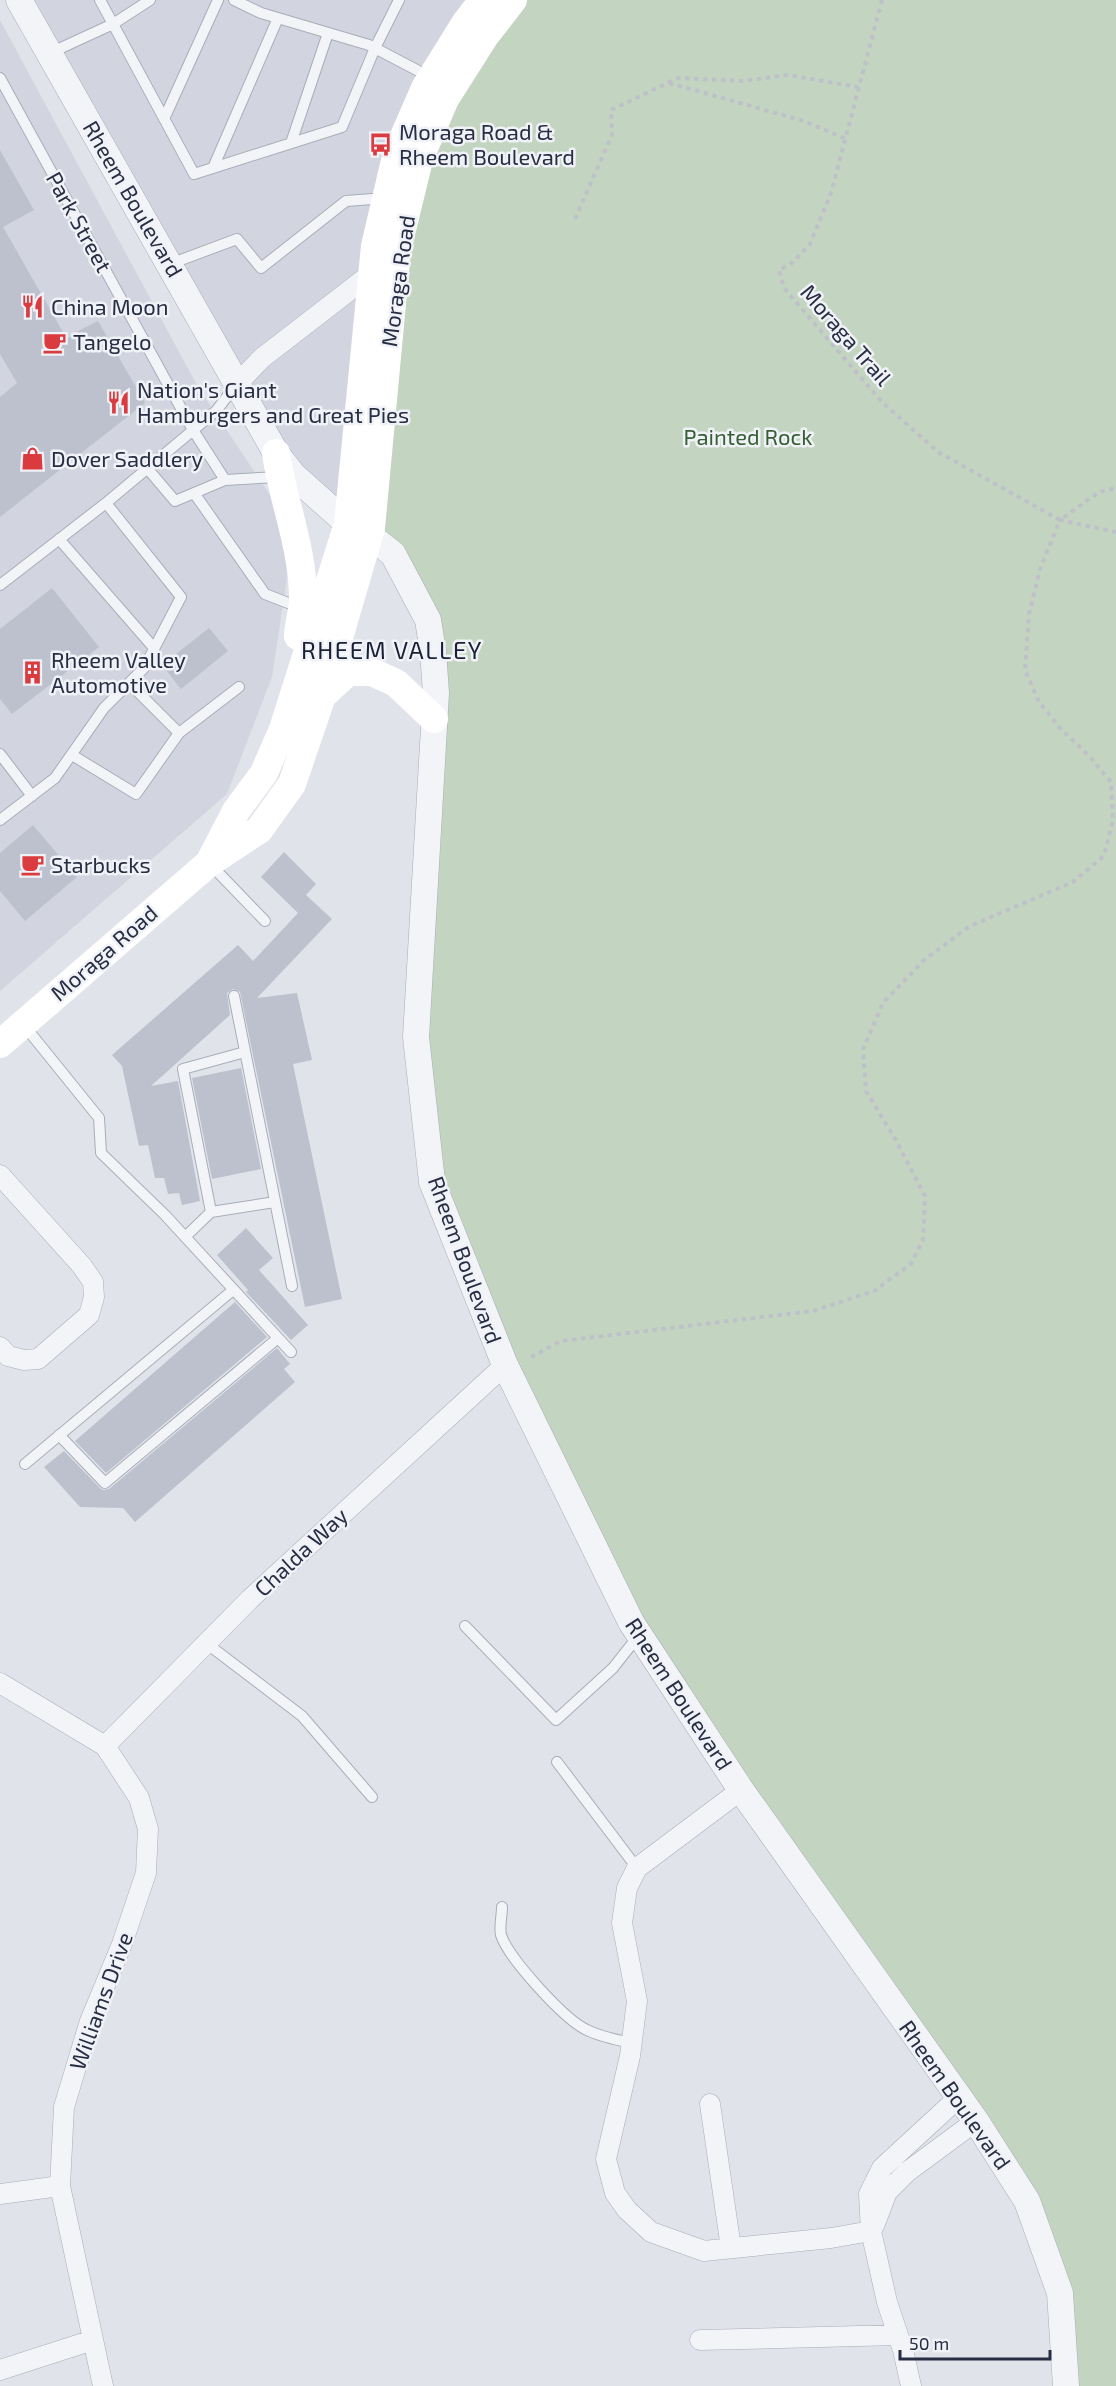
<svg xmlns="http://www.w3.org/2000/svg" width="1116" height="2386" font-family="'Exo 2',sans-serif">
<rect width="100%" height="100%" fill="#e0e3ea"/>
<path fill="#d2d5df" d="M19 0H513L369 535 293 475Z
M0 20 198 387 294 531 272 677 227 794 0 991Z"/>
<path fill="#c3d5c0" d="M513 0H1116V2386H1066L1027 2201 639 1635 432 1182 416 1037 433 651 369 535 419 160Z"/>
<path fill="#bdc1cd" d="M0 150 34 210 3 227 67 339 80 330 98 321 145 403 0 517V397L17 383 0 354Z
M52 588 99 647 12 714 0 699V629Z
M209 628 228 651 181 689 162 665Z
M33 825 77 877 25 921 0 891V853Z
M284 852 316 884 306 895 332 919 257 998 297 993 312 1060 293 1064 342 1299 305 1307 240 992 233 989 227 993 230 1015 151 1086 178 1081 200 1201 182 1205 179 1193 168 1194 164 1178H155L148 1145 139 1146 122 1066 112 1055 238 945 253 961 298 913 261 877Z
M241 1068 261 1169 212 1179 192 1078Z
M246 1228 273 1258 259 1270 308 1325 291 1340 246 1292 248 1290 217 1255Z
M235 1302 267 1337 106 1473 75 1441Z
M277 1348 290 1364 284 1369 295 1382 135 1522 123 1508 80 1507 44 1467 64 1451 100 1488 103 1490 109 1489Z"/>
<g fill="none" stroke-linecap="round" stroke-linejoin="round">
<defs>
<path id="service" d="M100 0 194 174 342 127 375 48 399 0
M234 0 261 13 369 45 430 77
M50 53 113 24 150 0
M0 78 193 430 225 480
M164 119 218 0
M291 143 328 33
M213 168 278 18
M170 264 237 239 261 268 346 201 386 198
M147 468 175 501 225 480 278 477
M194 493 265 594 301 608
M59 539 154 648
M0 585 106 503 216 411 236 385
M129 683 179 733
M0 754 32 796
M72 755 136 794 179 733 239 687
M0 820 55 778 104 708 144 668 181 597 106 503
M209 863 265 921
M234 996 292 1286
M23 1024 99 1118 101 1153 165 1215 291 1352
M245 1052 183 1069 211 1212 275 1202
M185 1237 211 1212
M59 1435 105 1483 278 1338
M25 1464 233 1290
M465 1626 556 1720 613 1668 639 1635
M206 1643 302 1716 372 1797
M557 1762 637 1868
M502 1907C502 1916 499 1927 501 1935 509 1959 565 2020 587 2030 601 2037 617 2040 632 2043"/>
<path id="minor" d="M238 383 262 358 372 273
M0 1175 82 1266 93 1282 94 1297 89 1315 38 1359 24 1360 8 1356 0 1347
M0 1683 105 1746 139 1798 148 1829 146 1873 122 1944 90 2021 64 2107 60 2186 103 2386
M105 1746 250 1599 505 1365
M741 1790 637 1868 627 1888 622 1923 637 2001 630 2056 606 2159 615 2193 627 2210 651 2232 704 2251 831 2238 871 2231
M710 2104 731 2248
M0 2194 60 2186
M874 2226 887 2192 907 2172 976 2121
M700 2340 898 2335
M0 2370 93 2340
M911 2386 903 2350 887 2302 871 2231 869 2194 882 2168 958 2098"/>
<path id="tertiary" d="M19 0 276 453 293 475 348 524 369 535 393 554 428 620 433 651 436 693 416 1037 432 1182 505 1365 631 1622 741 1790 976 2121 1027 2201 1060 2293 1066 2386"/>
</defs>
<use href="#service" stroke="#a8adb8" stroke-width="12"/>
<use href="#minor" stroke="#a8adb8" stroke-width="21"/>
<use href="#tertiary" stroke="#a8adb8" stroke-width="27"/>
<path stroke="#bec1c9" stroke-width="4" stroke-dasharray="4.5 4.5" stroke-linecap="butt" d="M882 0 831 193 810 244 792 263 779 270 784 288 881 401 938 452 1060 520 1099 492 1116 488
M669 83 804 121 846 139
M575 219 612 135 611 110 678 78 743 81 788 75 858 87
M531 1357 561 1341 813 1311 874 1291 911 1264 923 1240 925 1196 894 1137 866 1091 863 1049 883 1003 924 960 970 926 1073 882 1104 856 1113 819 1111 782 1090 757 1061 729 1039 702 1025 670 1029 614 1040 569 1060 520 1116 532"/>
<use href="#service" stroke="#f3f4f8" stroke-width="10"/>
<use href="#minor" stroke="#f3f4f8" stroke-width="20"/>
<use href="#tertiary" stroke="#f3f4f8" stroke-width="26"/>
<path stroke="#fff" stroke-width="28" d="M276 453C283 502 303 547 303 599 303 612 298 624 298 636
M322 696 348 672H372L396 683 434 719
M210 861 236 811 264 773 283 729 348 524 375 246 397 152 425 88 466 22 483 0
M0 1044 209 863 259 830 292 784 322 696 371 528 397 250 419 160 445 99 485 36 513 0"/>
</g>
<defs>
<symbol id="bus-bare" viewBox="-9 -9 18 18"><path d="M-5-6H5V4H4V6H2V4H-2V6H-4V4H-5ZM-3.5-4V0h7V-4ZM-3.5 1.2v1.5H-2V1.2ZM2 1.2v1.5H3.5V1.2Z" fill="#d93b3f" stroke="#f0f2f7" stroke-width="2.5" paint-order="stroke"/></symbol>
<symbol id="restaurant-bare" viewBox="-9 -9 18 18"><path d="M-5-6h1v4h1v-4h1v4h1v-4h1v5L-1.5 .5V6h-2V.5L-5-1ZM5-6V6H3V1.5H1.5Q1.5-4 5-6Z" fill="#d93b3f" stroke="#f0f2f7" stroke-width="2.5" paint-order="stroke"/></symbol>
<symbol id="cafe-bare" viewBox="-9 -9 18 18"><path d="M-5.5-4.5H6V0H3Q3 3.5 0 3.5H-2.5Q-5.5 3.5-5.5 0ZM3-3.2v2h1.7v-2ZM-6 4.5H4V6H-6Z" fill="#d93b3f" stroke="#f0f2f7" stroke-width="2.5" paint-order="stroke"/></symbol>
<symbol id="shop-bare" viewBox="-9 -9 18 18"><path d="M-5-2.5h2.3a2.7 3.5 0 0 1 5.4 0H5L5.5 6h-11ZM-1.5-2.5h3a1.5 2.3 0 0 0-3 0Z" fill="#d93b3f" stroke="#f0f2f7" stroke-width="2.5" paint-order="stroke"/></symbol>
<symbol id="building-bare" viewBox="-9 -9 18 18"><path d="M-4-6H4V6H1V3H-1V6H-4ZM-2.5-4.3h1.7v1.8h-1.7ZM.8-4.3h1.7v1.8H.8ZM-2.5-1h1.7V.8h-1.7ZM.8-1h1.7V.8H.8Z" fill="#d93b3f" stroke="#f0f2f7" stroke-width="2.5" paint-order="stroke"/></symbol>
</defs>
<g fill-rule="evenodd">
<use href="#bus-bare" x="364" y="128" width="33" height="33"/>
<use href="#restaurant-bare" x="16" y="290" width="33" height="33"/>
<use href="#cafe-bare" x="38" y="326" width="33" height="33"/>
<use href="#restaurant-bare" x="102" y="386" width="33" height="33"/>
<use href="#shop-bare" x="16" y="442" width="33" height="33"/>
<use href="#building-bare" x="16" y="656" width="33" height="33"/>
<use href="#cafe-bare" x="16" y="848" width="33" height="33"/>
</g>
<g text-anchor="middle" stroke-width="5" stroke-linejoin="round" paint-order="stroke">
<g font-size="22" fill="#272e43" stroke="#f0f2f7" text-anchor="start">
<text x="399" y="140">Moraga Road &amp;<tspan x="399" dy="25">Rheem Boulevard</tspan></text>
<text x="51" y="315">China Moon</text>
<text x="73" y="350">Tangelo</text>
<text x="137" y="398">Nation's Giant<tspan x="137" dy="25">Hamburgers and Great Pies</tspan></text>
<text x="51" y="467">Dover Saddlery</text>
<text x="51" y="668">Rheem Valley<tspan x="51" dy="25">Automotive</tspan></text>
<text x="51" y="873">Starbucks</text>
</g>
<g font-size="22" fill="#272e43" stroke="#f0f2f7">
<text transform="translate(133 199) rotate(60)" y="8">Rheem Boulevard</text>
<text transform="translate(79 222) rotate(61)" y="8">Park Street</text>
<text transform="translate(398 281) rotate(-82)" y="8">Moraga Road</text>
<text transform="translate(846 335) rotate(49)" y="8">Moraga Trail</text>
<text transform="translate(104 953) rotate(-41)" y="8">Moraga Road</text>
<text transform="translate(465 1260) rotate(70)" y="8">Rheem Boulevard</text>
<text transform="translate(301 1552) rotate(-43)" y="8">Chalda Way</text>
<text transform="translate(679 1694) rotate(57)" y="8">Rheem Boulevard</text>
<text transform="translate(101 2001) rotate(-70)" y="8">Williams Drive</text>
<text transform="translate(955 2095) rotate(55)" y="8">Rheem Boulevard</text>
</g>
<g font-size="22" fill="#366033" stroke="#f0f2f7">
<text x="748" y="445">Painted Rock</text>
</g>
<g font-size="24" letter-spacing="1.5" fill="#191f34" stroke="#f0f2f7">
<text x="392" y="659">RHEEM VALLEY</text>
</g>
</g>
<path d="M900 2350v9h150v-9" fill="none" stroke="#272e43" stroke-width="3"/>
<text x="909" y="2350" font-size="18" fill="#272e43" stroke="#f0f2f7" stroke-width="4.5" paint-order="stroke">50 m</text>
</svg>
